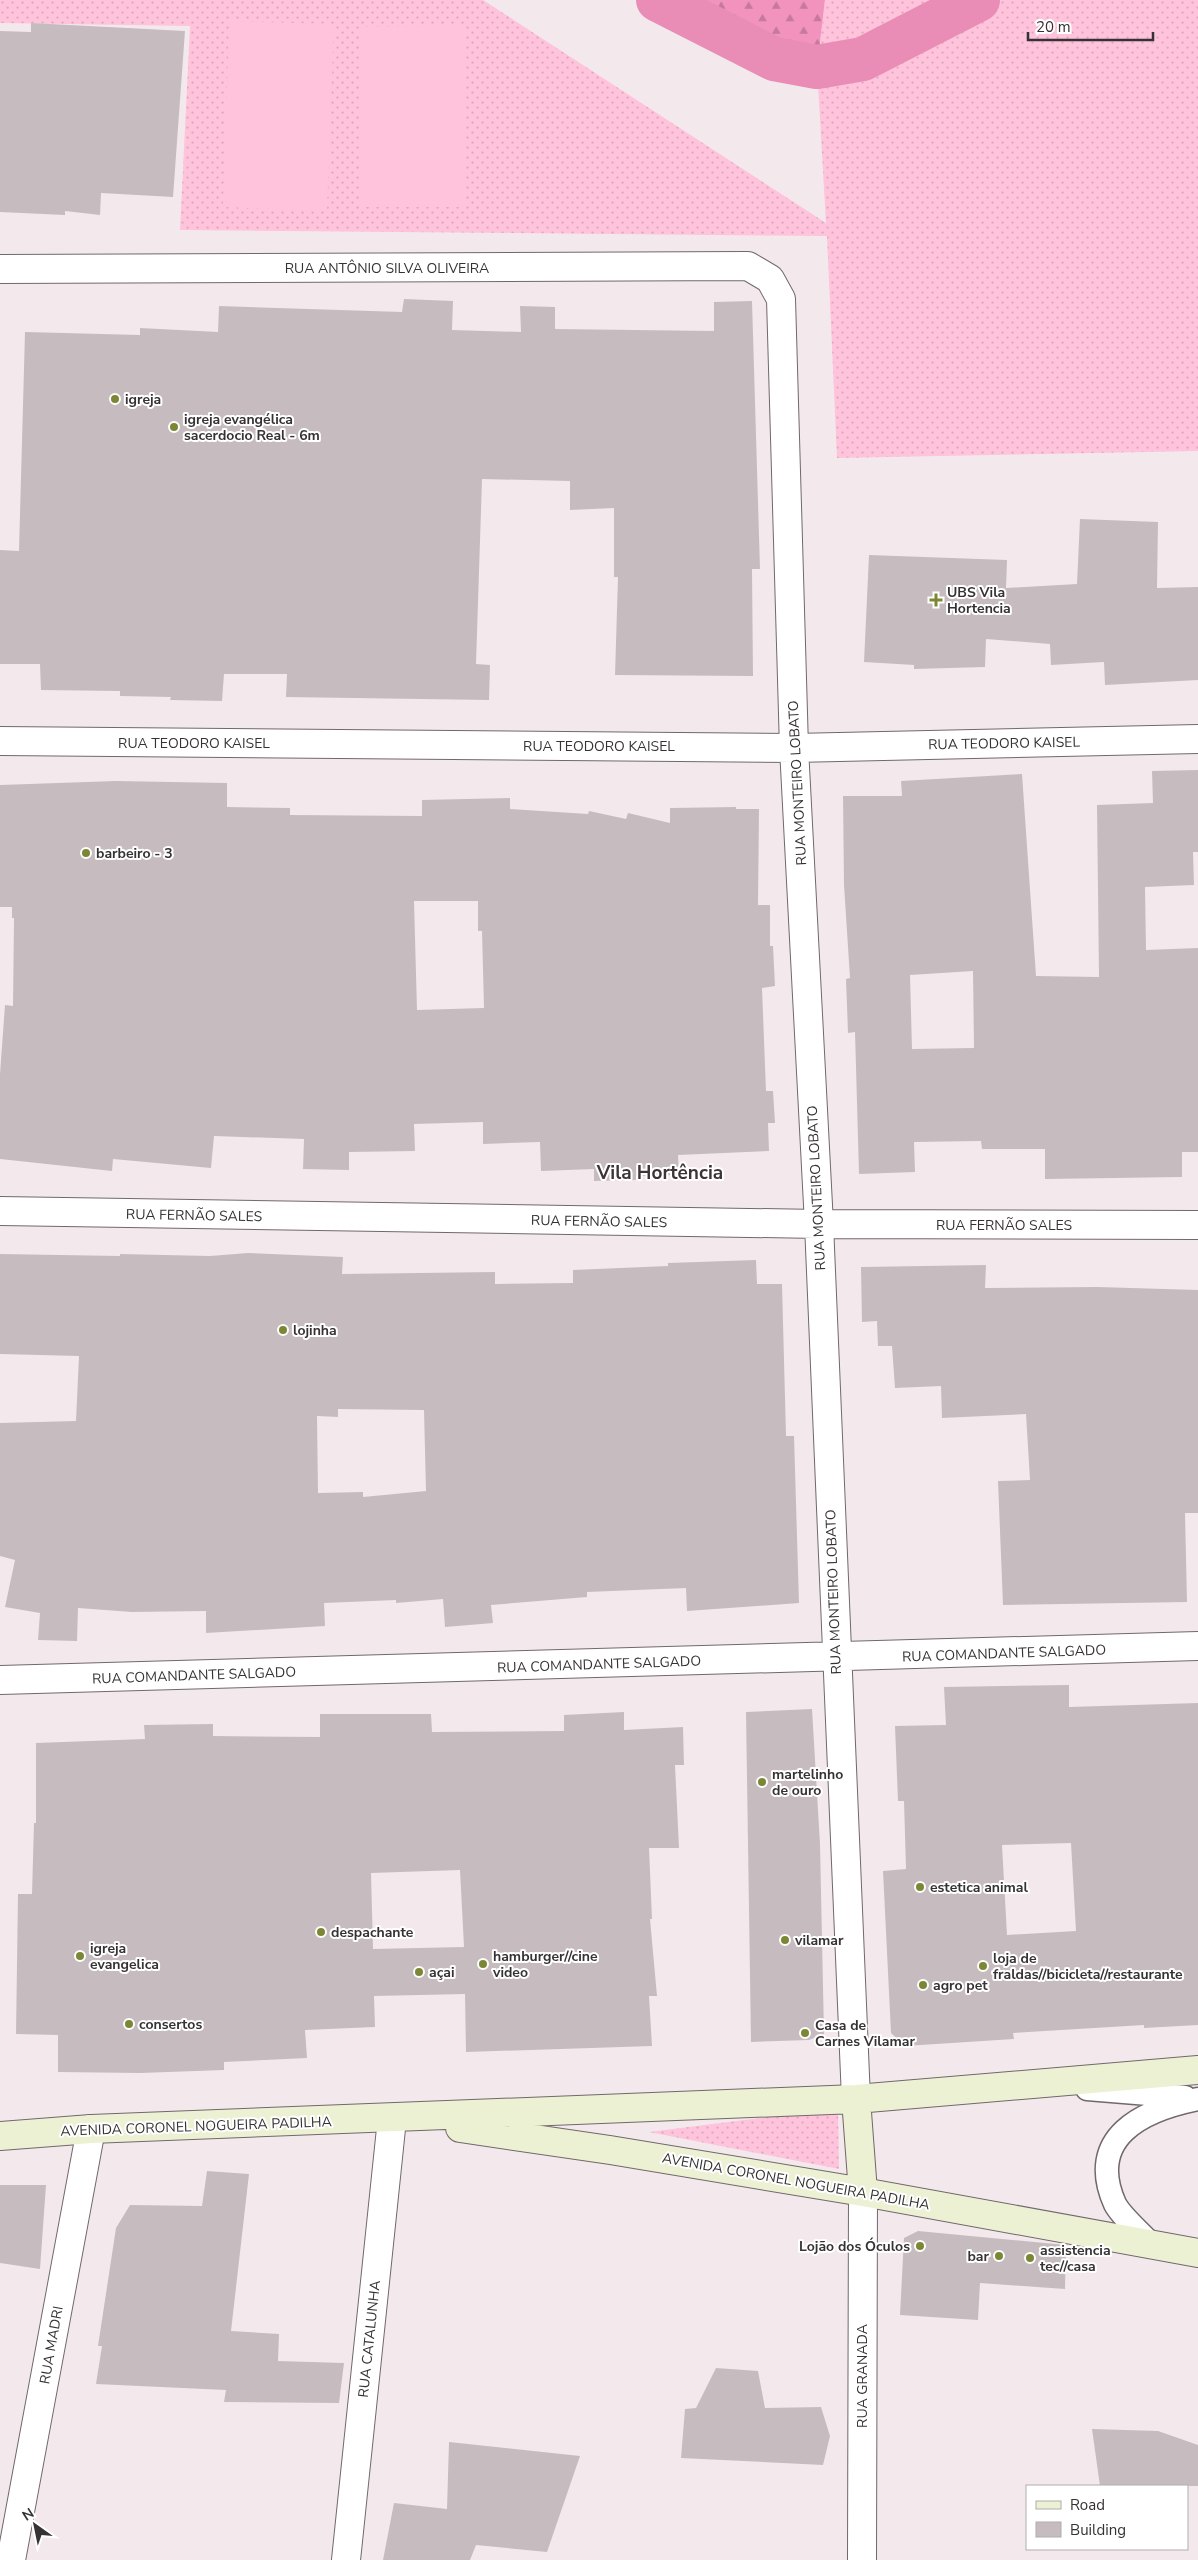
<svg xmlns="http://www.w3.org/2000/svg" width="1198" height="2560" font-family="'Nunito Sans',sans-serif">
<defs>
<pattern id="grass-dots" width="8" height="8" patternUnits="userSpaceOnUse" patternTransform="scale(1.25)"><rect width="8" height="8" fill="#ffc3dc"/><path d="M2 2h.1M6 6h.1" fill="none" stroke="#dba8bd" stroke-width="1.8" stroke-linecap="round"/></pattern>
<pattern id="forest-firs" width="22" height="20" patternUnits="userSpaceOnUse" patternTransform="scale(1.25)"><rect width="22" height="20" fill="#f293be"/><path d="M5 1l3.5 6h-7zM16 11l3.5 6h-7z" fill="#c5799b"/></pattern>
</defs>
<rect width="100%" height="100%" fill="#f3e9ed"/>
<path fill="url(#grass-dots)" d="M0 0H483L826 223 817 67 825 0H1198V451L837 458 827 236 180 230 190 26 0 23Z
M838 2108 839 2169 649 2132Z"/>
<path fill="url(#forest-firs)" d="M658 0H825L817 67 774 59Z"/>
<path fill="#ffc3dc" d="M229 21 334 24 327 211 223 207Z
M465 26V207H361V27Z"/>
<g fill="none" stroke-linecap="round" stroke-linejoin="round">
<path stroke="#e98cb6" stroke-width="44" d="M658 0 774 59 817 67 863 59 978 0"/>
</g>
<path fill="#c6bcc0" fill-rule="evenodd" d="M31 23 185 31 173 197 101 193 100 215 65 211V215L0 212V31L31 32Z
M404 299 453 301 452 330 521 332 520 306 555 307V329L714 331V302L752 301 760 569H752L753 676 615 675 618 577H614V508L570 510V481L482 479 476 664 490 665 489 700 286 697 287 674H224L222 701 170 700 171 697 120 696V691L41 690 40 664H0V550L19 551 25 332 140 335V328L218 332 219 306 402 312Z
M1080 519 1158 522 1157 588 1198 587V680L1105 685 1104 662 1051 665 1050 644 986 639 985 667 914 669V665L864 662 869 555 1007 560 1006 588 1077 584Z
M1198 770V852H1193L1194 885 1145 887 1146 950 1198 948V1152H1182V1177L1045 1179V1149H982L981 1141 914 1142 915 1172 859 1174 855 1032 848 1033 846 979 850 978 844 885 843 796H902L901 781 1022 774 1036 976 1099 977 1097 805 1153 803 1152 771ZM973 971 974 1048 912 1049 910 975Z
M116 781 227 783V807L290 808V815L422 816V800L510 798V809L588 814 589 811 626 819 628 813 670 823V808L736 807V809H759L758 905H770V946H773L775 986 762 988 766 1091H773L775 1123H768L769 1151 678 1155 679 1175 636 1176V1180L594 1181V1169L541 1171 540 1142 483 1144V1122L414 1124 415 1151 349 1152V1170L303 1169 304 1139 214 1136 211 1168 113 1159 112 1171 0 1159V1074L5 1005 13 1006 14 918H12V907H0V785ZM414 901H478V931H482L484 1008 417 1010Z
M248 1253 343 1257 342 1274 495 1272V1284L573 1283V1270L668 1266V1263L756 1260 757 1284H782L786 1436H794L799 1603 687 1611 686 1588 587 1592V1597L491 1605 493 1623 445 1627 443 1599 396 1603V1600L324 1603 325 1626 206 1633V1611L132 1612 78 1608 77 1641 38 1640 40 1613 5 1607 15 1560 0 1556V1423L76 1421 79 1356 0 1354V1254L120 1256V1254L210 1256ZM338 1409 424 1410 426 1491 363 1497V1492L318 1493 317 1416 338 1417Z
M986 1265 985 1288 1098 1287 1198 1290V1513H1185L1187 1602 1003 1605 998 1481 1030 1480 1026 1414 942 1418 941 1386 895 1388 892 1346H878L877 1321 862 1322 861 1267Z
M1069 1685V1707L1198 1703V2025L1144 2028V2025L1013 2033 1014 2039 905 2046 891 2033 883 1871 906 1869 904 1801H898L895 1726 946 1725 944 1687ZM1071 1843 1076 1931 1007 1935 1002 1845Z
M812 1709 820 1844 824 2034 809 2040 751 2042 746 1712Z
M624 1712V1730L683 1727 684 1765H675L679 1848H649L652 1919H650L657 1996H649L652 2046 466 2052 465 1994 374 1996 375 2027 305 2030 307 2058 224 2062V2070L140 2073 58 2072V2035L16 2034 18 1894H32L34 1823H36V1743L145 1739 144 1725 213 1724V1736L320 1737V1714H431L432 1732 564 1731V1715ZM460 1870 464 1947 373 1949 371 1873Z
M207 2171 249 2174 231 2331 279 2334 278 2361 344 2363 339 2403 224 2402 226 2390 96 2384 102 2346H98L116 2228 130 2205 202 2206Z
M0 2185H46L40 2269 0 2263Z
M918 2231 1066 2245 1065 2289 980 2283 978 2320 900 2315 904 2238Z
M716 2368 758 2371 765 2408 821 2407 830 2436 823 2465 681 2458 685 2409 696 2408Z
M1092 2429 1158 2431 1198 2445V2486H1100Z
M449 2442 580 2456 547 2552 476 2545 470 2560H383L394 2503 447 2509Z"/>
<g fill="none" stroke-linecap="round" stroke-linejoin="round">
<defs>
<path id="service" d="M1087 2089 1185 2097
M1151 2244C1141 2233 1121 2216 1115 2204 1085 2137 1143 2110 1198 2099"/>
<path id="minor" d="M0 269 748 266 770 279 781 299 794 748 819 1224 856 2099
M0 741 794 748 1198 739
M0 1211 819 1224 1198 1225
M0 1680 1198 1646
M11 2560 91 2129
M346 2560 392 2119"/>
<path id="tertiary" d="M862 2560 863 2192"/>
<path id="secondary" d="M856 2099 863 2192
M460 2128 610 2150 863 2192 1198 2253
M0 2136 91 2129 856 2099 1198 2070"/>
</defs>
<use href="#service" stroke="#71686b" stroke-width="25"/>
<use href="#minor" stroke="#71686b" stroke-width="30"/>
<use href="#tertiary" stroke="#71686b" stroke-width="30"/>
<use href="#secondary" stroke="#71686b" stroke-width="30"/>
<use href="#service" stroke="#fff" stroke-width="22"/>
<use href="#minor" stroke="#fff" stroke-width="28"/>
<use href="#tertiary" stroke="#fff" stroke-width="28"/>
<use href="#secondary" stroke="#ecf1d4" stroke-width="28"/>
</g>
<g fill="#7b8734" stroke="#fff" stroke-width="2">
<circle cx="115" cy="399" r="5"/>
<circle cx="174" cy="427" r="5"/>
<path d="M933.5 592.5h5v5h5v5h-5v5h-5v-5h-5v-5h5z"/>
<circle cx="86" cy="853" r="5"/>
<circle cx="283" cy="1330" r="5"/>
<circle cx="762" cy="1782" r="5"/>
<circle cx="920" cy="1887" r="5"/>
<circle cx="321" cy="1932" r="5"/>
<circle cx="785" cy="1940" r="5"/>
<circle cx="80" cy="1956" r="5"/>
<circle cx="483" cy="1964" r="5"/>
<circle cx="983" cy="1966" r="5"/>
<circle cx="419" cy="1972" r="5"/>
<circle cx="923" cy="1985" r="5"/>
<circle cx="129" cy="2024" r="5"/>
<circle cx="805" cy="2033" r="5"/>
<circle cx="920" cy="2246" r="5"/>
<circle cx="999" cy="2256" r="5"/>
<circle cx="1030" cy="2258" r="5"/>
</g>
<g text-anchor="middle" stroke-width="4" stroke-linejoin="round" paint-order="stroke">
<g font-size="14" fill="#363233" stroke="#fff">
<text x="387" y="273">RUA ANTÔNIO SILVA OLIVEIRA</text>
<text x="194" y="748">RUA TEODORO KAISEL</text>
<text transform="translate(1004 743) rotate(-1)" y="5">RUA TEODORO KAISEL</text>
<text x="599" y="751">RUA TEODORO KAISEL</text>
<text transform="translate(797 783) rotate(-93)" y="5">RUA MONTEIRO LOBATO</text>
<text transform="translate(816 1188) rotate(-93)" y="5">RUA MONTEIRO LOBATO</text>
<text transform="translate(194 1215) rotate(1)" y="5">RUA FERNÃO SALES</text>
<text transform="translate(599 1221) rotate(1)" y="5">RUA FERNÃO SALES</text>
<text x="1004" y="1230">RUA FERNÃO SALES</text>
<text transform="translate(833 1592) rotate(-92)" y="5">RUA MONTEIRO LOBATO</text>
<text transform="translate(1004 1653) rotate(-2)" y="5">RUA COMANDANTE SALGADO</text>
<text transform="translate(599 1664) rotate(-2)" y="5">RUA COMANDANTE SALGADO</text>
<text transform="translate(194 1675) rotate(-2)" y="5">RUA COMANDANTE SALGADO</text>
<text transform="translate(196 2126) rotate(-2)" y="5">AVENIDA CORONEL NOGUEIRA PADILHA</text>
<text transform="translate(796 2181) rotate(10)" y="5">AVENIDA CORONEL NOGUEIRA PADILHA</text>
<text transform="translate(369 2339) rotate(-84)" y="5">RUA CATALUNHA</text>
<text transform="translate(51 2345) rotate(-80)" y="5">RUA MADRI</text>
<text transform="translate(862 2376) rotate(-90)" y="5">RUA GRANADA</text>
</g>
<g font-size="14" font-weight="bold" fill="#363233" stroke="#fff" text-anchor="start">
<text x="125" y="404">igreja</text>
<text x="184" y="424">igreja evangélica<tspan x="184" dy="16">sacerdocio Real - 6m</tspan></text>
<text x="947" y="597">UBS Vila<tspan x="947" dy="16">Hortencia</tspan></text>
<text x="96" y="858">barbeiro - 3</text>
<text x="293" y="1335">lojinha</text>
<text x="772" y="1779">martelinho<tspan x="772" dy="16">de ouro</tspan></text>
<text x="930" y="1892">estetica animal</text>
<text x="331" y="1937">despachante</text>
<text x="795" y="1945">vilamar</text>
<text x="90" y="1953">igreja<tspan x="90" dy="16">evangelica</tspan></text>
<text x="493" y="1961">hamburger//cine<tspan x="493" dy="16">video</tspan></text>
<text x="993" y="1963">loja de<tspan x="993" dy="16">fraldas//bicicleta//restaurante</tspan></text>
<text x="429" y="1977">açai</text>
<text x="933" y="1990">agro pet</text>
<text x="139" y="2029">consertos</text>
<text x="815" y="2030">Casa de<tspan x="815" dy="16">Carnes Vilamar</tspan></text>
<text x="910" y="2251" text-anchor="end">Lojão dos Óculos</text>
<text x="1040" y="2255">assistencia<tspan x="1040" dy="16">tec//casa</tspan></text>
<text x="989" y="2261" text-anchor="end">bar</text>
</g>
<g font-size="19" font-weight="bold" fill="#3c3437" stroke="#fff">
<text x="660" y="1179">Vila Hortência</text>
</g>
</g>
<rect x="1026" y="2485" width="162" height="65" fill="#ffffff" stroke="#afadad"/>
<rect x="1036" y="2501" width="25" height="8" fill="#ecf1d4" stroke="#afadad"/>
<text x="1070" y="2510" font-size="15" fill="#363233">Road</text>
<rect x="1036" y="2522" width="25" height="15" fill="#c6bcc0" stroke="#afadad"/>
<text x="1070" y="2535" font-size="15" fill="#363233">Building</text>
<g transform="translate(35 2525) rotate(327)" stroke="#ffffff" stroke-width="4" paint-order="stroke">
<path d="M0-4L9 19L0 12L-9 19Z" fill="#363233"/>
<text y="-8" font-size="14" font-weight="bold" text-anchor="middle" fill="#363233">N</text>
</g>
<path d="M1028 32v8h125v-8" fill="none" stroke="#363233" stroke-width="2.5"/>
<text x="1036" y="32" font-size="15" fill="#363233" stroke="#ffffff" stroke-width="4" paint-order="stroke">20 m</text>
</svg>
